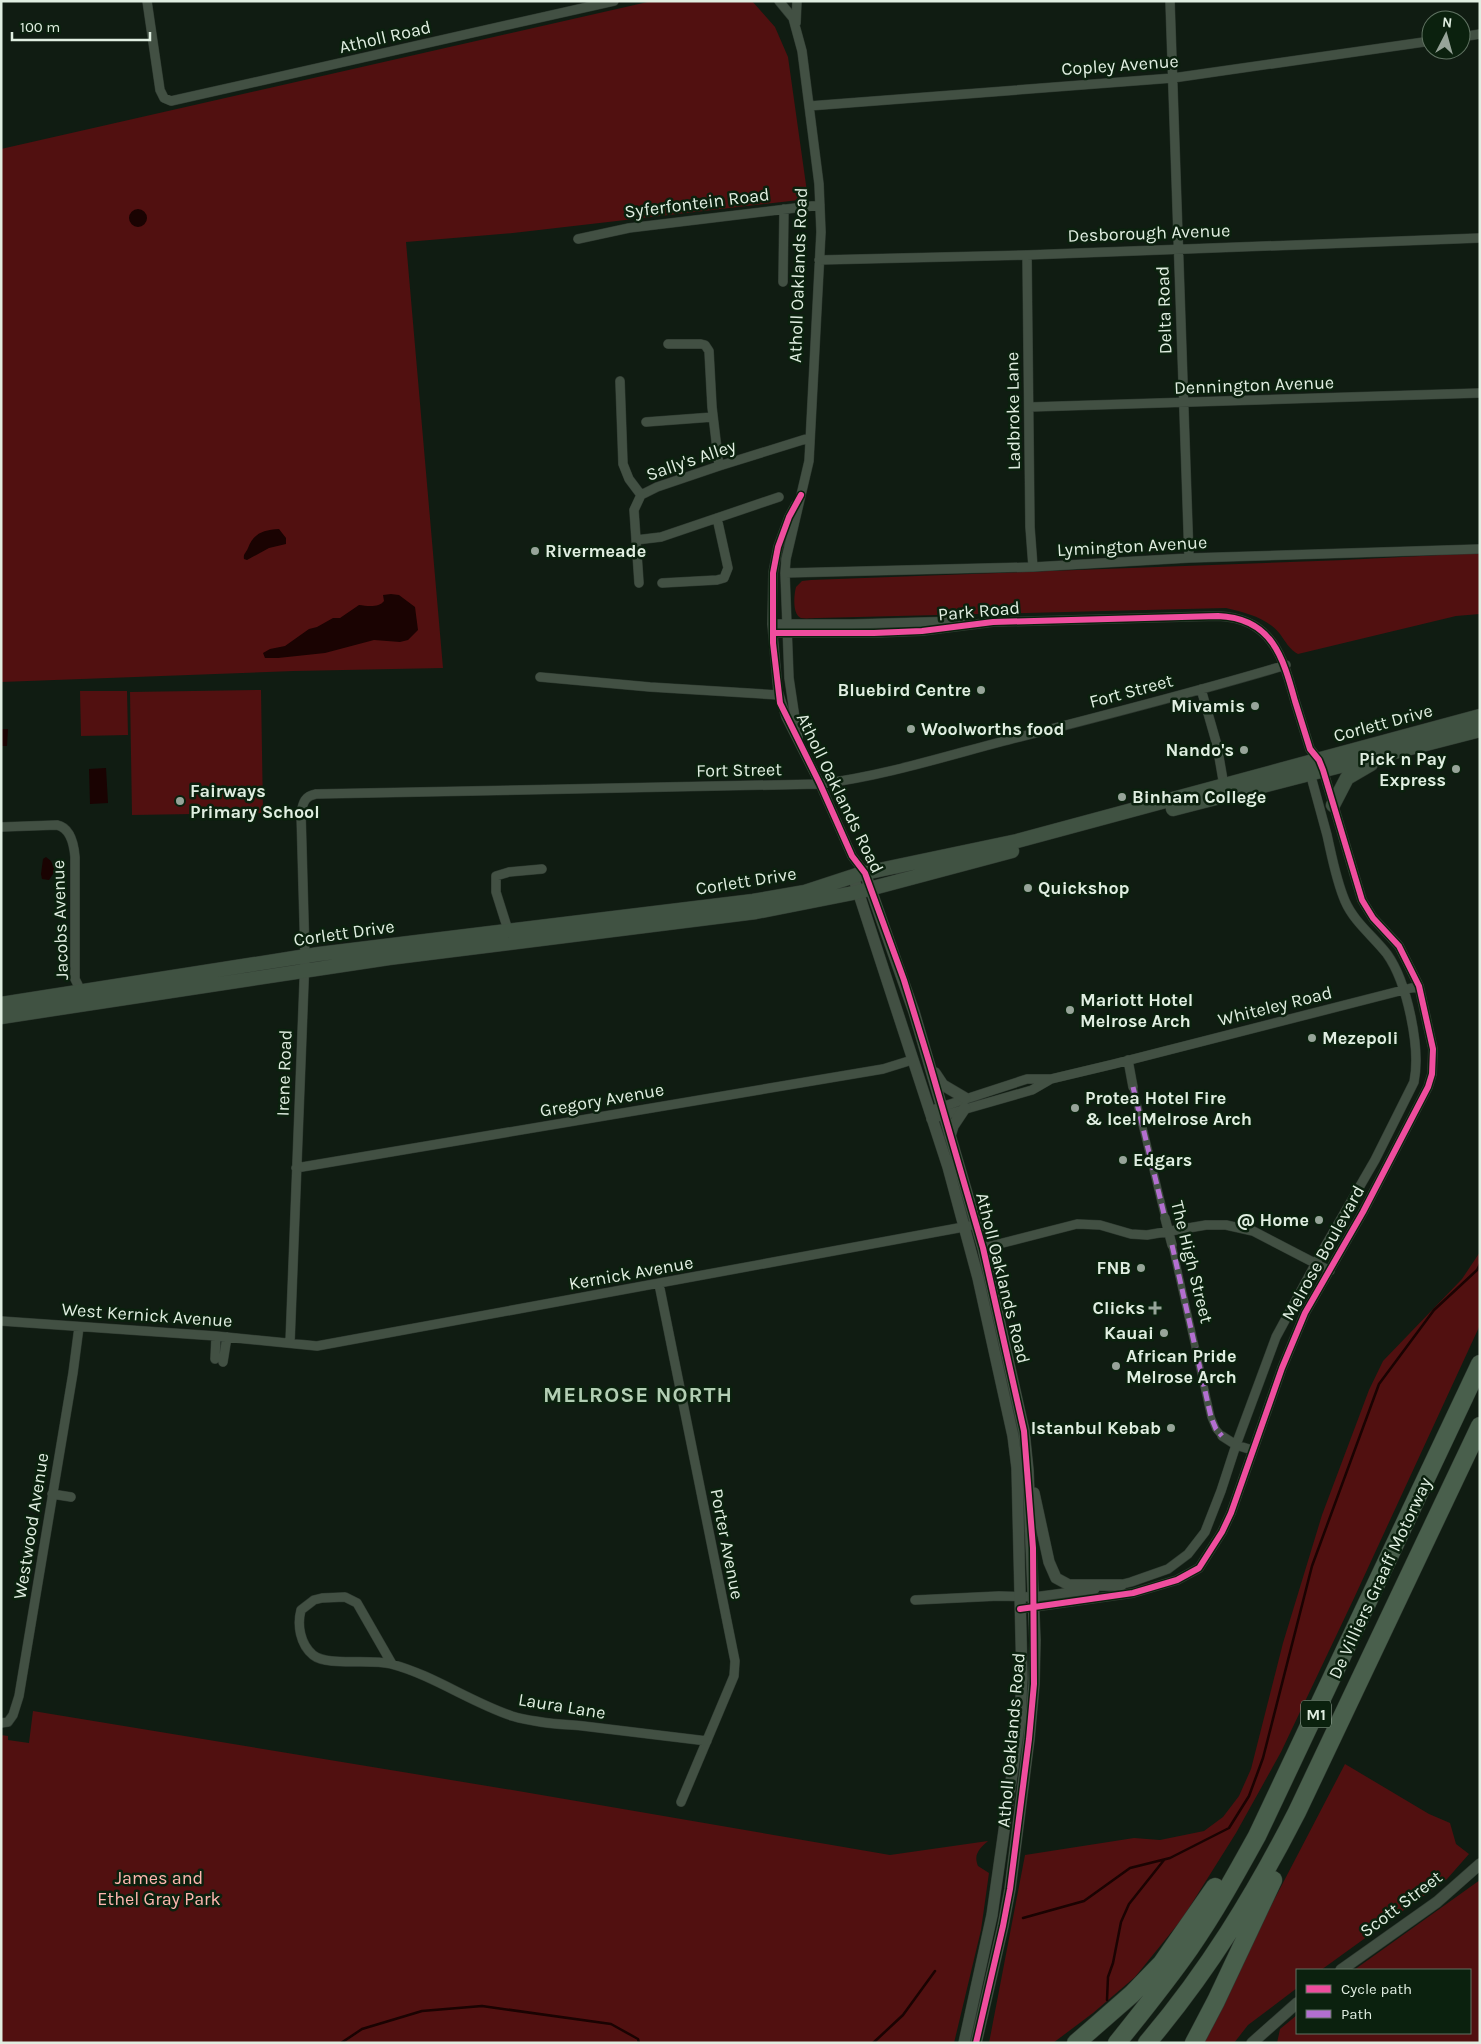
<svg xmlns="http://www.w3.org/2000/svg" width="1481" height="2044" font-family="Karla,sans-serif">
<rect width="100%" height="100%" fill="#101c12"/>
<path fill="#511010" d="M652 1H752L775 27 788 57 808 199 513 233 406 242 443 668 294 671 1 682V149Z
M1480 553V614L1456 616 1298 654C1290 650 1285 641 1280 634 1266 617 1246 613 1226 608L818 618C813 618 806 619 801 618 792 615 794 594 796 587L802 581 811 580 1344 560Z
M261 690 263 813 132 815 130 692Z
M80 691H127L128 735 81 736Z
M1480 1252V1325L1355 1596 1281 1752 1236 1833 1182 1919 1135 1977 1093 2013 1053 2043H989L1025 1855 1134 1838 1160 1840 1204 1831 1223 1817 1239 1796 1251 1769 1283 1643 1322 1515 1369 1390 1383 1361 1462 1279Z
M33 1711 524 1792 890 1855 988 1841C980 1848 973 1854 978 1866L989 1873 981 1930 954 2043H1V1735L8 1736V1740L29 1743Z
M1345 1764 1429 1814 1450 1823 1456 1844 1469 1854 1447 1879 1321 1970H1297V1988L1248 2025 1234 2043H1202L1249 1948Z
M1480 1880V2043H1277L1280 2029 1297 2015V2033H1470V1970H1354Z"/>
<path fill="#1a0302" d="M129 218a9 9 0 1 1 18 0a9 9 0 1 1-18 0Z
M279 529 286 538V544L269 548 247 560 244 559C243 554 246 553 248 548 254 533 263 530 279 529Z
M391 594 399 595 415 607 418 630 408 640 400 642 374 640 325 653 278 658H265L263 653 270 649 285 646 309 629 317 627 333 618H340L359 605C367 606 379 608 384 601L383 595Z
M1 729H8L7 746H1Z
M106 768 108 803 90 804 89 769Z
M46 857 51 861 55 871 49 880 42 879 41 874 43 859Z"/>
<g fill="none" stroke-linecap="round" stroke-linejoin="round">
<path stroke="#1a0302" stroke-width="2.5" d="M1023 1918 1084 1901 1130 1868 1170 1858 1229 1828 1249 1796 1263 1758 1312 1566 1379 1384 1434 1310 1477 1270 1480 1264
M1107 2000 1108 1977 1113 1963 1121 1922 1129 1904 1164 1860
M341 2043 362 2029 422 2011 482 2006 611 2024 638 2039 639 2043
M873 2043 903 2015 935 1971"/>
<defs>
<path id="pedestrian" d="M1133 1087 1165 1218
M1172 1245 1211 1417 1216 1429 1222 1436"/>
<path id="minor" d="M147 1 160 90 164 98 171 101 614 1
M779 1 793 18 802 51 819 184 821 232 809 461 786 559 785 573 789 678 798 738
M1170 1 1189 558
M796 23 797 1
M1461 37 1480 34
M809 106 1173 78 1431 41
M578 239 629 228 820 205
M1027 255 1030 527 1033 567
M819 260 1027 255 1480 238
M783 282 784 209
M668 344H701L705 345 709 351 712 407 719 466
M620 381 623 464 629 479 641 495
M1030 407 1480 393
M646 422 713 417
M796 504 789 517 778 547 773 573 772 624 778 691 786 717 820 784 852 856 865 873
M636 540 661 537 779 497
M785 573 1033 567 1189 558 1480 549
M639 583 634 510 641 495 657 487 719 466 809 438
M662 583 717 580 724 578 728 568 717 518
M772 624H852L960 621
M773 633H874L922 631 993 622 1218 616C1272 618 1283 657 1295 701 1300 717 1305 733 1310 749L1319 760 1323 770 1362 900 1373 918 1399 946 1419 986 1433 1049 1432 1074 1428 1087 1363 1212 1305 1313 1282 1368 1231 1513 1222 1532 1199 1568 1177 1580 1133 1593 1020 1609
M540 677 650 687 779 695
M1201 689 1217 745 1224 786
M1 827 57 825C71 828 74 845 75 857V979L83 995
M508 930 496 892V876L509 872 542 869
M1128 1060 1133 1087
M929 1111 1027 1079H1051L1114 1064 1419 986
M931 1119 1032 1090 1051 1079
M296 1168 883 1069 912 1060
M1165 1218 1172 1245
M983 1248 1077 1224 1100 1225 1131 1234 1147 1235 1206 1225H1226L1253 1231 1330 1271
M659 1284 735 1661 734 1676 681 1802
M1 1321 216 1336 317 1346 969 1226
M290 1343 305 957 301 813C303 802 305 796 316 794L820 784C883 776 943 757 1004 741 1098 717 1193 693 1286 665
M215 1359 216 1336
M223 1362 227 1337
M1222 1436 1236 1445 1252 1450
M52 1494 71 1497
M1115 1586 1131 1582 1168 1569 1188 1554 1205 1532 1221 1491 1236 1445 1276 1337 1323 1250 1375 1160 1414 1082C1421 1048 1407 982 1387 954 1373 936 1354 922 1345 901 1336 880 1332 857 1327 835 1321 813 1315 791 1309 769
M915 1600 999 1596 1034 1597 1095 1589
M392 1664 357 1603 345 1597 322 1598 314 1600 301 1610C297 1625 300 1644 313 1655 328 1667 369 1658 391 1664 433 1675 470 1702 512 1716 535 1723 560 1724 583 1726 625 1731 666 1736 707 1741
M1 1723 8 1722 13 1715 19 1696 73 1373 79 1327"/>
<path id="tertiary" d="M865 873 914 1012 983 1248 1024 1431 1028 1470 1035 1640 1034 1684 1029 1739 1010 1889 1003 1926 976 2043
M853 876 948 1167 978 1278 1013 1436 1017 1468 1022 1678 1020 1718 992 1915 964 2043
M935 1073 943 1085 965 1098
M950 1136 953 1126 965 1108
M1034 1493 1049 1562 1056 1578 1069 1585H1121
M1341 1970 1437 1902 1480 1864
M1252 2043 1297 2003"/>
<path id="secondary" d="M1333 805 1347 778 1371 764
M1173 809 1480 730
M1 1004 319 954 753 901 805 892 860 874 1017 841 1480 716
M1 1017 389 958 756 912 858 892 1012 851"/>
<path id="motorway" d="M1076 2043 1132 1994 1162 1963 1215 1887
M1117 2043C1142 2012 1167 1981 1190 1948 1215 1912 1236 1874 1257 1836L1480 1364
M1147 2043C1208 1971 1254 1896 1297 1812L1480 1426
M1194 2043 1216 2001 1273 1880"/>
</defs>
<use href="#pedestrian" stroke="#2e3930" stroke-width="8"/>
<use href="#minor" stroke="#2e3930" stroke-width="10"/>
<use href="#tertiary" stroke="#2e3930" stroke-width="12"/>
<use href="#secondary" stroke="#2e3930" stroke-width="15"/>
<use href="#motorway" stroke="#2e3930" stroke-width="19"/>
<use href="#pedestrian" stroke="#425043" stroke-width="7"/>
<use href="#minor" stroke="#425043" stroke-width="9"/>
<use href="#tertiary" stroke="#425043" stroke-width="11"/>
<use href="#secondary" stroke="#405242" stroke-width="14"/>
<use href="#motorway" stroke="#495f4c" stroke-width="18"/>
<path stroke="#b36fd0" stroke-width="5" stroke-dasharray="10 5" stroke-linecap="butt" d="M1133 1087 1165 1218
M1172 1245 1211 1417 1216 1429 1222 1436"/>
<defs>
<path id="cycleway" d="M801 495 789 517 778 547 773 573V643L780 703 820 784 852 856 865 873 904 980 930 1065 983 1248 1024 1431 1033 1548 1034 1684 1029 1739 1010 1889 1003 1926 976 2043
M773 633H874L922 631 993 622 1218 616C1272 618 1283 657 1295 701 1300 717 1305 733 1310 749L1319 760 1323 770 1362 900 1373 918 1399 946 1419 986 1433 1049 1432 1074 1428 1087 1363 1212 1305 1313 1282 1368 1231 1513 1222 1532 1199 1568 1177 1580 1133 1593 1020 1609"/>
</defs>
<use href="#cycleway" stroke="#0b210e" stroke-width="9"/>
<use href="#cycleway" stroke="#ef4d9e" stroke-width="6"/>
</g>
<g fill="#97a499" stroke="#0b210e" stroke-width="2">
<circle cx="535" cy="551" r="5"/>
<circle cx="981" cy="690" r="5"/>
<circle cx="1255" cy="706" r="5"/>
<circle cx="911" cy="729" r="5"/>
<circle cx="1244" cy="750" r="5"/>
<circle cx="1456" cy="769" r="5"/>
<circle cx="1122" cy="797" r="5"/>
<circle cx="180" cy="801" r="5"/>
<circle cx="1028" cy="888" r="5"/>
<circle cx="1070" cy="1010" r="5"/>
<circle cx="1312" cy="1038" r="5"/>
<circle cx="1075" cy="1108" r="5"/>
<circle cx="1123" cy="1160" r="5"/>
<circle cx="1319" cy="1220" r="5"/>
<circle cx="1141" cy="1268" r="5"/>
<path d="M1152.5 1300.5h5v5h5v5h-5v5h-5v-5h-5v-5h5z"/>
<circle cx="1164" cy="1333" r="5"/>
<circle cx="1116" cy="1366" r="5"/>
<circle cx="1171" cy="1428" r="5"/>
</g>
<g text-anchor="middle" stroke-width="5" stroke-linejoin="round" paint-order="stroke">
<rect fill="#0b210e" stroke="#a0b0a2" stroke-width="1" x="1301" y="1700.5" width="30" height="27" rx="4"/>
<g font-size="16" font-weight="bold" fill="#e0eee1">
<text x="1316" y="1720">M1</text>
</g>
<g font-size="18" fill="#e0eee1" stroke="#0b210e">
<text transform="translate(385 37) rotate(-13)" y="6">Atholl Road</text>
<text transform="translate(1120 65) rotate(-4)" y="6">Copley Avenue</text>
<text transform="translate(697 203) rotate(-7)" y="6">Syferfontein Road</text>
<text transform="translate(1149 233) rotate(-2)" y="6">Desborough Avenue</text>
<text transform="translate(798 275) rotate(-88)" y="6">Atholl Oaklands Road</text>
<text transform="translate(1164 310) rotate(-92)" y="6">Delta Road</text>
<text transform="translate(1254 385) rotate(-2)" y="6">Dennington Avenue</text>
<text transform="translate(1013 411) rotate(-91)" y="6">Ladbroke Lane</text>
<text transform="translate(691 460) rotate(-19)" y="6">Sally's Alley</text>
<text transform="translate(1132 546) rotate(-3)" y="6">Lymington Avenue</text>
<text transform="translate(979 611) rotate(-5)" y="6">Park Road</text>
<text transform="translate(1131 691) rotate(-15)" y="6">Fort Street</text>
<text transform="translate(1383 723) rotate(-15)" y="6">Corlett Drive</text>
<text transform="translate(739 770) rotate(-1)" y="6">Fort Street</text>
<text transform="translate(840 793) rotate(64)" y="6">Atholl Oaklands Road</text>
<text transform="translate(746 881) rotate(-9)" y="6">Corlett Drive</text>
<text transform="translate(60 920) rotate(-92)" y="6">Jacobs Avenue</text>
<text transform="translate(344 933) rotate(-8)" y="6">Corlett Drive</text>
<text transform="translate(1275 1006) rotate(-14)" y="6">Whiteley Road</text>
<text transform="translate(284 1073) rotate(-88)" y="6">Irene Road</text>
<text transform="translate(602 1100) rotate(-10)" y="6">Gregory Avenue</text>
<text transform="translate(1323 1253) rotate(-61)" y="6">Melrose Boulevard</text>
<text transform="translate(1192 1262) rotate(76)" y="6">The High Street</text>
<text transform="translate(631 1273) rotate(-10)" y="6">Kernick Avenue</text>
<text transform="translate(1003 1278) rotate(76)" y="6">Atholl Oaklands Road</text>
<text transform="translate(147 1315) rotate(4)" y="6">West Kernick Avenue</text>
<text transform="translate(31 1526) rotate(-81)" y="6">Westwood Avenue</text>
<text transform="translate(727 1544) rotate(79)" y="6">Porter Avenue</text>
<text transform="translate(1380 1578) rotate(-65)" y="6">De Villiers Graaff Motorway</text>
<text transform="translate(562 1706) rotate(9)" y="6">Laura Lane</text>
<text transform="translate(1011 1740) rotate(-85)" y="6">Atholl Oaklands Road</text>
<text transform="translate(1401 1904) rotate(-37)" y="6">Scott Street</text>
</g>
<g font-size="18" font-weight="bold" fill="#e0eee1" stroke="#0b210e" text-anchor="start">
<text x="545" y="557">Rivermeade</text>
<text x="971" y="696" text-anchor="end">Bluebird Centre</text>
<text x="1245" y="712" text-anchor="end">Mivamis</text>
<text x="921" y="735">Woolworths food</text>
<text x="1234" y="756" text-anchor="end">Nando's</text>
<text x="1446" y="765" text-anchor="end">Pick n Pay<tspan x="1446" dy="21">Express</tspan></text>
<text x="190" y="797">Fairways<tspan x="190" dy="21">Primary School</tspan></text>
<text x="1132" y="803">Binham College</text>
<text x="1038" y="894">Quickshop</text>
<text x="1080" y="1006">Mariott Hotel<tspan x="1080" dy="21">Melrose Arch</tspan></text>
<text x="1322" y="1044">Mezepoli</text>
<text x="1085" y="1104">Protea Hotel Fire<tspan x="1085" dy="21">&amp; Ice! Melrose Arch</tspan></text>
<text x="1133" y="1166">Edgars</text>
<text x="1309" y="1226" text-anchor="end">@ Home</text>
<text x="1131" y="1274" text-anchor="end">FNB</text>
<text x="1145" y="1314" text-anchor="end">Clicks</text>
<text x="1154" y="1339" text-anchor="end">Kauai</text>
<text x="1126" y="1362">African Pride<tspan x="1126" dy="21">Melrose Arch</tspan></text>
<text x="1161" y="1434" text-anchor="end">Istanbul Kebab</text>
</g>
<g font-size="18" fill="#ffb7b0" stroke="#0b210e">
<text x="159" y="1884">James and<tspan x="159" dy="21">Ethel Gray Park</tspan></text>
</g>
<g font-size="22" font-weight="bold" letter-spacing="1" fill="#b3ceb4" stroke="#0b210e">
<text x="638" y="1402">MELROSE NORTH</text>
</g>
</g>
<rect width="1481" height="2044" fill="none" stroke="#e0eee1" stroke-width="5"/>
<rect x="1296" y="1969" width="175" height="65" fill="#0b210e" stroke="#607362"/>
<rect x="1306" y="1985" width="25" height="8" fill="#ef4d9e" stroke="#607362"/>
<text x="1341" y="1994" font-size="15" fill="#e0eee1">Cycle path</text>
<rect x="1306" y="2010" width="25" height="8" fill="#b36fd0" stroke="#607362"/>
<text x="1341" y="2019" font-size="15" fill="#e0eee1">Path</text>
<g transform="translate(1446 35) rotate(6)"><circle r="24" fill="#0b210e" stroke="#607362"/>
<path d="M0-4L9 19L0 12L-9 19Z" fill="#97a499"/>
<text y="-8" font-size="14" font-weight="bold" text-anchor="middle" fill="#e0eee1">N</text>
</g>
<path d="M12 32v8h138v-8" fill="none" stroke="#e0eee1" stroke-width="2.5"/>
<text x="20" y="32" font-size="15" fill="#e0eee1" stroke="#0b210e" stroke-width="4" paint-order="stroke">100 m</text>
</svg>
